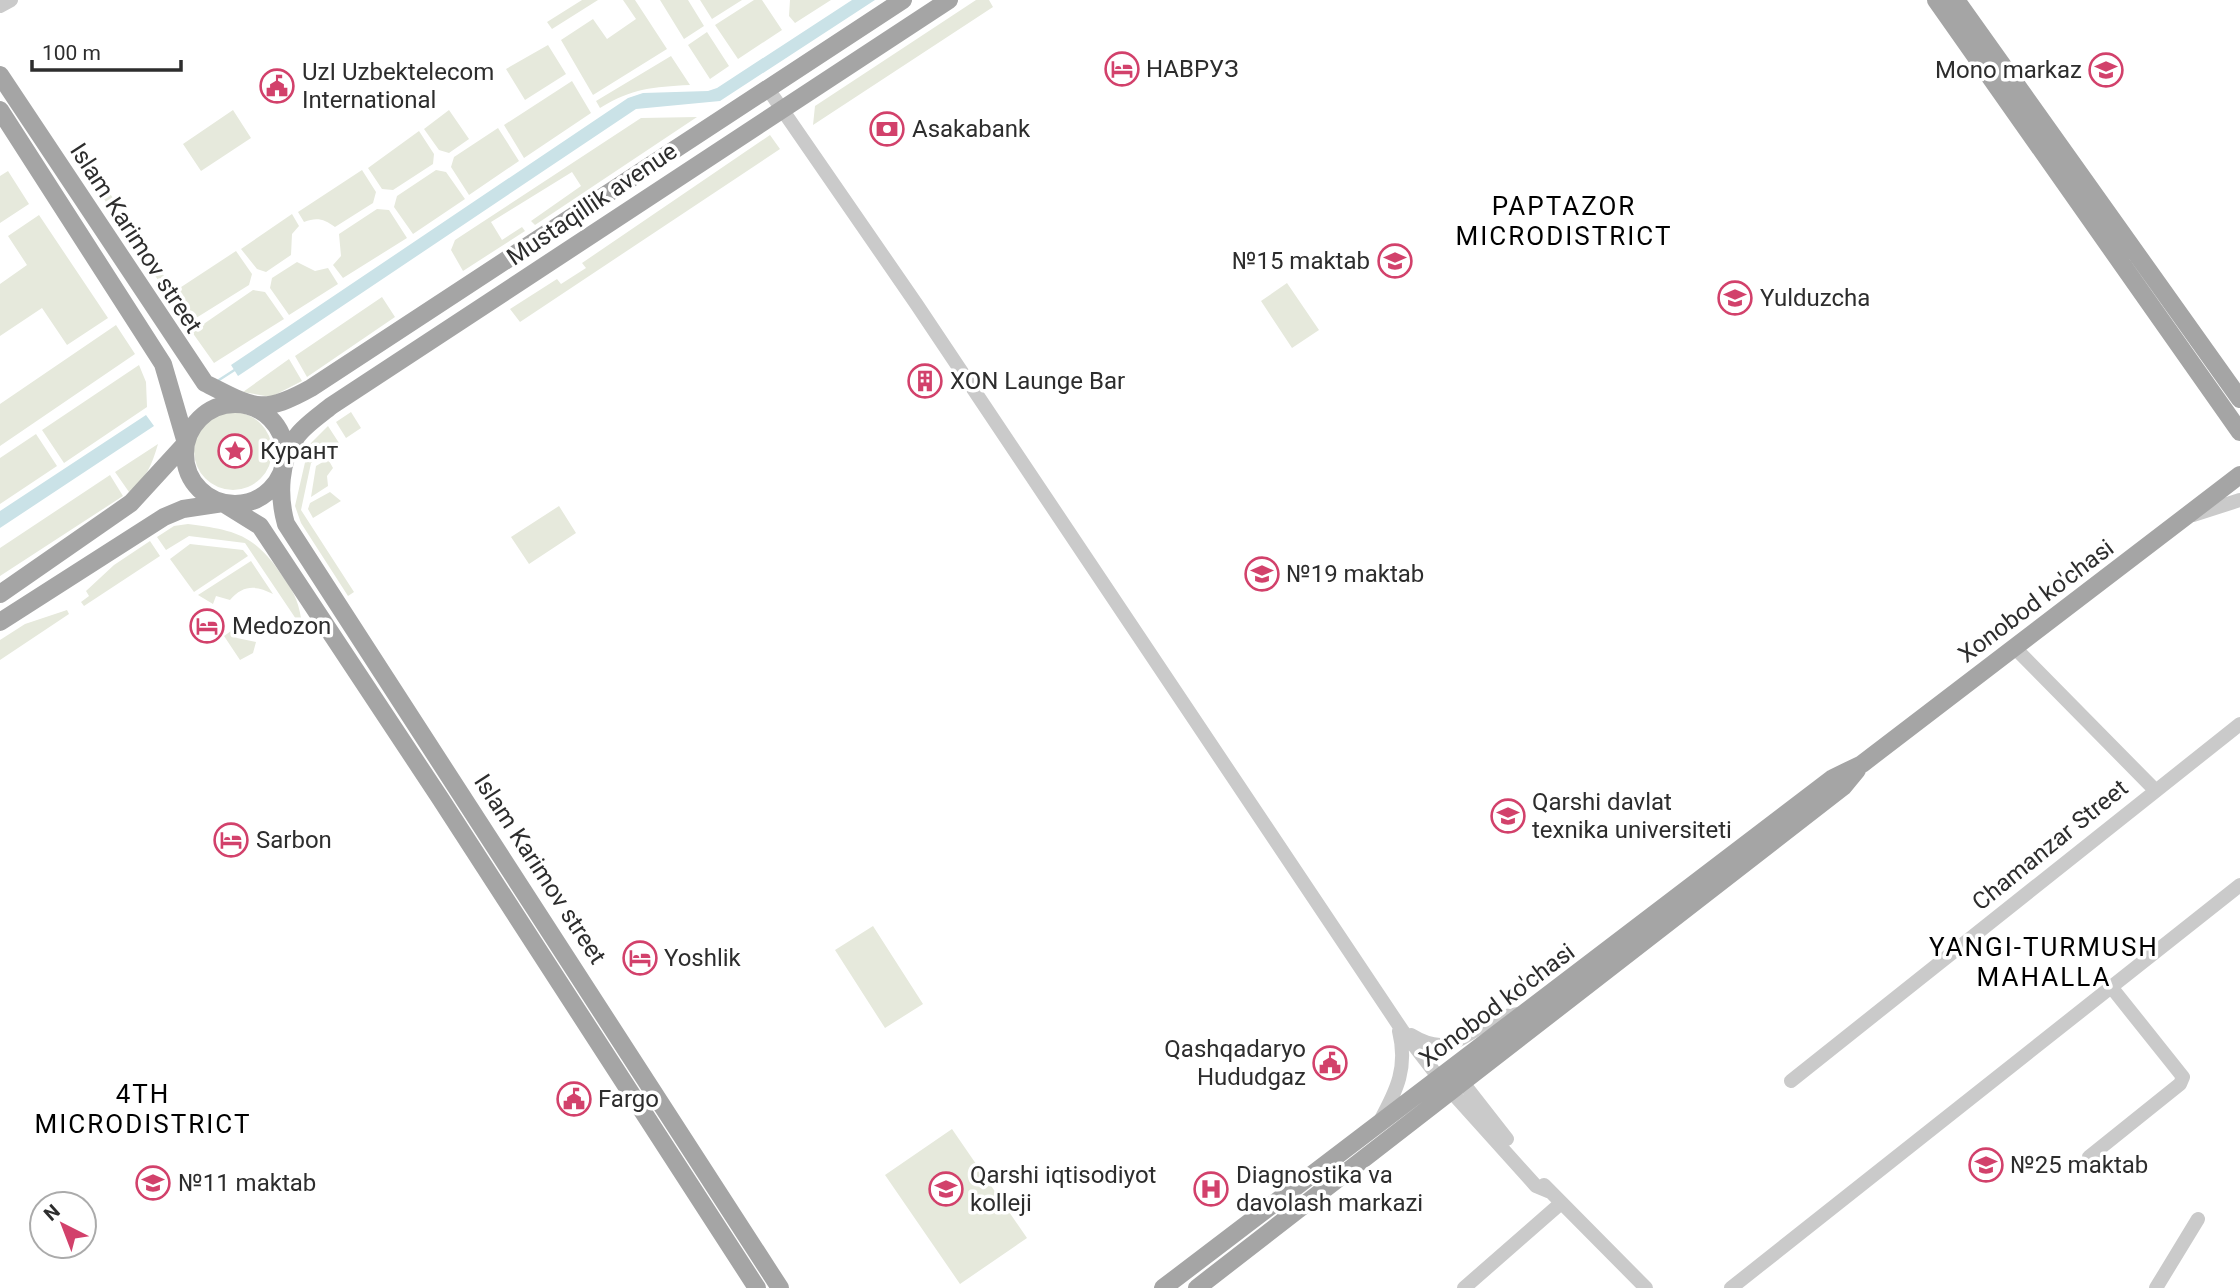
<svg xmlns="http://www.w3.org/2000/svg" width="2240" height="1288" font-family="Roboto,sans-serif">
<rect width="100%" height="100%" fill="#fff"/>
<path fill="#e6e9dc" d="M582 0H598L552 29 547 22Z
M623 0H635L667 49 593 95 561 40 593 19 607 39 636 19Z
M660 0H688L704 26 684 39Z
M700 0H742L712 19Z
M754 0H762L782 30 738 59 715 25Z
M790 0H831L795 23 789 16Z
M976 0H989L993 7 813 125 815 106Z
M707 32 729 66 710 79 688 45Z
M548 45 566 74 525 100 506 69Z
M671 56 690 85C652 87 633 88 600 108L596 101Z
M572 81 591 113 524 158 504 125Z
M233 110 251 138 201 171 183 144Z
M449 110 469 139 449 153 439 150 424 129Z
M697 117 535 225 531 221 581 186 572 172 491 222 502 240 522 227 525 231 463 271 451 250 455 240 641 118Z
M498 128 519 161 469 195 451 167 454 157Z
M419 131 434 154 433 164 393 190 382 189 368 168Z
M770 135 780 149 520 322 510 309 557 279 561 284 586 268 582 263Z
M362 170 376 192 373 203 335 227C324 219 317 217 304 222L298 212Z
M436 170 446 172 465 199 413 234 394 207 397 196Z
M8 171 29 204 0 223V176Z
M107 189 168 282 162 286 100 193Z
M377 209 389 210 407 238 343 278 333 265 341 256 339 234Z
M292 214 299 226 292 234 291 255 266 272 257 269 241 249Z
M39 215 108 318 67 345 42 308 0 336V284L27 265 8 236Z
M236 251 252 274 249 285 188 323 169 295Z
M297 262 315 271 328 268 338 284 289 315 270 288 272 278Z
M1287 283 1319 330 1292 348 1261 301Z
M253 290 265 292 284 319 214 363 192 332Z
M382 297 395 317 307 377 295 356Z
M116 325 135 354 0 446V404Z
M289 359 302 381 271 397 243 392Z
M139 365 146 382 147 407 64 463 42 430Z
M351 412 361 428 346 438 336 422Z
M194 451a39 39 0 1 1 78 0a39 39 0 1 1-78 0Z
M328 426 339 443 311 463 301 510 354 592 348 596 301 523 295 506 309 445Z
M36 434 57 466 0 504V458Z
M158 444C152 465 146 479 129 492L115 472Z
M328 459 333 468 327 476 328 486 311 497 316 466Z
M110 475 123 496 0 576V548Z
M330 492 341 501 313 518 308 509 310 503Z
M559 506 576 533 529 564 511 537Z
M188 524C234 530 254 534 281 574 292 589 298 599 301 618L296 619 245 543 189 536 166 550 157 537 174 526Z
M150 541 160 556 84 606 81 602 89 596 86 591 114 565Z
M190 544 243 550 248 556 194 592 170 559Z
M251 561 273 594C256 585 243 585 230 600L216 596 213 604 198 595Z
M67 610 69 614 0 660V640L25 624Z
M231 631 237 638 256 642 253 653 240 660 224 636Z
M873 926 923 1004 885 1028 835 950Z
M952 1129 1027 1238 960 1284 885 1175Z"/>
<path fill="#cae2e7" d="M852 0H875L720 101 636 109 238 376 231 365 628 98 643 93 708 91 717 88Z
M146 415 154 426 0 528V511Z"/>
<g fill="none" stroke-linecap="round" stroke-linejoin="round">
<path stroke="#cae2e7" stroke-width="2.5" d="M219 380 236 369"/>
<path stroke="#cacaca" stroke-width="14" d="M0 6 11 0
M768 89 917 305 1402 1030 1439 1078 1536 1186 1548 1191
M2193 515 2240 500
M2015 648 2155 790
M1411 1035C1447 1057 1459 1038 1491 1021 1500 1016 1513 1015 1523 1013
M1457 1075 1507 1139
M1791 1081 2240 724
M1380 1121C1397 1090 1408 1067 1399 1031
M2089 1157 2180 1084 2183 1077 2112 988
M1544 1185 1646 1288
M1464 1288 1560 1204
M1731 1288 2240 885
M2156 1288 2198 1219"/>
<path stroke="#a5a5a5" stroke-width="18" d="M1936 0 2240 432
M1956 0 2240 399
M0 75 205 383C253 407 261 416 311 388L903 0
M0 110 163 364 186 443 131 503 0 594
M185 454a50 50 0 1 1 100 0a50 50 0 1 1-100 0Z
M0 622 164 517 183 509 223 503 260 526 440 798 757 1288
M780 1288 286 524C278 496 279 461 297 436 305 425 320 415 331 406L949 0
M1163 1288 1833 778 1862 764 2240 475
M1197 1288 1843 787 1857 770"/>
</g>
<defs>
<symbol id="hotel-ring" viewBox="-11 -11 22 22"><circle r="9.5" fill="#fff" stroke="#d2416b" stroke-width="1.5"/><path d="M-6-4.5h1.5V1H6V5H4.5V3h-9V5H-6ZM-4 0a1.8 1.8 0 1 1 3.6 0ZM.5 0V-2.5h3Q6-2.5 6 0Z" fill="#d2416b"/></symbol>
<symbol id="university-ring" viewBox="-11 -11 22 22"><circle r="9.5" fill="#fff" stroke="#d2416b" stroke-width="1.5"/><path d="M0-5L7-2L0 1L-7-2ZM-4 1L0 2.5L4 1V4Q0 6-4 4Z" fill="#d2416b"/></symbol>
<symbol id="civic-ring" viewBox="-11 -11 22 22"><circle r="9.5" fill="#fff" stroke="#d2416b" stroke-width="1.5"/><path d="M-.6-6.5H3V-4.5H.6V-3L4-1V1h2V6H-6V1h2V-1L-.6-3ZM-1.2 2.5V6h2.4V2.5Z" fill="#d2416b"/></symbol>
<symbol id="bank-ring" viewBox="-11 -11 22 22"><circle r="9.5" fill="#fff" stroke="#d2416b" stroke-width="1.5"/><path d="M-6-4H6V4H-6ZM0-2.3a2.3 2.3 0 1 0 0 4.6a2.3 2.3 0 1 0 0-4.6Z" fill="#d2416b"/></symbol>
<symbol id="school-ring" viewBox="-11 -11 22 22"><circle r="9.5" fill="#fff" stroke="#d2416b" stroke-width="1.5"/><path d="M0-5L7-2L0 1L-7-2ZM-4 1L0 2.5L4 1V4Q0 6-4 4Z" fill="#d2416b"/></symbol>
<symbol id="building-ring" viewBox="-11 -11 22 22"><circle r="9.5" fill="#fff" stroke="#d2416b" stroke-width="1.5"/><path d="M-4-6H4V6H1V3H-1V6H-4ZM-2.5-4.3h1.7v1.8h-1.7ZM.8-4.3h1.7v1.8H.8ZM-2.5-1h1.7V.8h-1.7ZM.8-1h1.7V.8H.8Z" fill="#d2416b"/></symbol>
<symbol id="sight-ring" viewBox="-11 -11 22 22"><circle r="9.5" fill="#fff" stroke="#d2416b" stroke-width="1.5"/><path d="M0-6L1.8-2.2L6-1.7L2.9 1.2L3.7 5.4L0 3.3L-3.7 5.4L-2.9 1.2L-6-1.7L-1.8-2.2Z" fill="#d2416b"/></symbol>
<symbol id="hospital-ring" viewBox="-11 -11 22 22"><circle r="9.5" fill="#fff" stroke="#d2416b" stroke-width="1.5"/><path d="M-5-5h3v3.5h4V-5h3V5h-3V1.5h-4V5h-3Z" fill="#d2416b"/></symbol>
</defs>
<g fill-rule="evenodd">
<use href="#hotel-ring" x="1103" y="50" width="38" height="38"/>
<use href="#university-ring" x="2087" y="51" width="38" height="38"/>
<use href="#civic-ring" x="258" y="67" width="38" height="38"/>
<use href="#bank-ring" x="868" y="110" width="38" height="38"/>
<use href="#school-ring" x="1376" y="242" width="38" height="38"/>
<use href="#school-ring" x="1716" y="279" width="38" height="38"/>
<use href="#building-ring" x="906" y="362" width="38" height="38"/>
<use href="#sight-ring" x="216" y="432" width="38" height="38"/>
<use href="#school-ring" x="1243" y="555" width="38" height="38"/>
<use href="#hotel-ring" x="188" y="607" width="38" height="38"/>
<use href="#university-ring" x="1489" y="797" width="38" height="38"/>
<use href="#hotel-ring" x="212" y="821" width="38" height="38"/>
<use href="#hotel-ring" x="621" y="939" width="38" height="38"/>
<use href="#civic-ring" x="1311" y="1044" width="38" height="38"/>
<use href="#civic-ring" x="555" y="1080" width="38" height="38"/>
<use href="#school-ring" x="1967" y="1146" width="38" height="38"/>
<use href="#school-ring" x="134" y="1164" width="38" height="38"/>
<use href="#university-ring" x="927" y="1170" width="38" height="38"/>
<use href="#hospital-ring" x="1192" y="1170" width="38" height="38"/>
</g>
<g text-anchor="middle" stroke-width="7" stroke-linejoin="round" paint-order="stroke">
<g font-size="24" fill="#2d2d2d" stroke="#fff" text-anchor="start">
<text x="1146" y="77">НАВРУЗ</text>
<text x="2082" y="78" text-anchor="end">Mono markaz</text>
<text x="302" y="80">UzI Uzbektelecom<tspan x="302" dy="28">International</tspan></text>
<text x="912" y="137">Asakabank</text>
<text x="1370" y="269" text-anchor="end">№15 maktab</text>
<text x="1760" y="306">Yulduzcha</text>
<text x="950" y="389">XON Launge Bar</text>
<text x="260" y="459">Курант</text>
<text x="1286" y="582">№19 maktab</text>
<text x="232" y="634">Medozon</text>
<text x="1532" y="810">Qarshi davlat<tspan x="1532" dy="28">texnika universiteti</tspan></text>
<text x="256" y="848">Sarbon</text>
<text x="664" y="966">Yoshlik</text>
<text x="1306" y="1057" text-anchor="end">Qashqadaryo<tspan x="1306" dy="28">Hududgaz</tspan></text>
<text x="598" y="1107">Fargo</text>
<text x="2010" y="1173">№25 maktab</text>
<text x="970" y="1183">Qarshi iqtisodiyot<tspan x="970" dy="28">kolleji</tspan></text>
<text x="1236" y="1183">Diagnostika va<tspan x="1236" dy="28">davolash markazi</tspan></text>
<text x="178" y="1191">№11 maktab</text>
</g>
<g font-size="24" fill="#2d2d2d" stroke="#fff">
<text transform="translate(592 204) rotate(-34)" y="8">Mustaqillik avenue</text>
<text transform="translate(136 238) rotate(57)" y="8">Islam Karimov street</text>
<text transform="translate(2036 601) rotate(-37)" y="8">Xonobod ko'chasi</text>
<text transform="translate(2050 845) rotate(-39)" y="8">Chamanzar Street</text>
<text transform="translate(540 869) rotate(57)" y="8">Islam Karimov street</text>
<text transform="translate(1497 1005) rotate(-37)" y="8">Xonobod ko'chasi</text>
</g>
<g font-size="26" letter-spacing="2" fill="#000" stroke="#fff">
<text x="1564" y="215">PAРTAZOR<tspan x="1564" dy="30">MICRODISTRICT</tspan></text>
<text x="2044" y="956">YANGI-TURMUSH<tspan x="2044" dy="30">MAHALLA</tspan></text>
<text x="143" y="1103">4TH<tspan x="143" dy="30">MICRODISTRICT</tspan></text>
</g>
</g>
<g transform="translate(63 1225) rotate(318)"><circle r="33" fill="#ffffff" stroke="#ababab" stroke-width="2"/>
<path d="M0-5L12 26L0 18L-12 26Z" fill="#d2416b"/>
<text y="-10" font-size="19" font-weight="bold" text-anchor="middle" fill="#2d2d2d">N</text>
</g>
<path d="M32 60v10h149v-10" fill="none" stroke="#2d2d2d" stroke-width="3.5"/>
<text x="42" y="60" font-size="21" fill="#2d2d2d" stroke="#ffffff" stroke-width="5" paint-order="stroke">100 m</text>
</svg>
